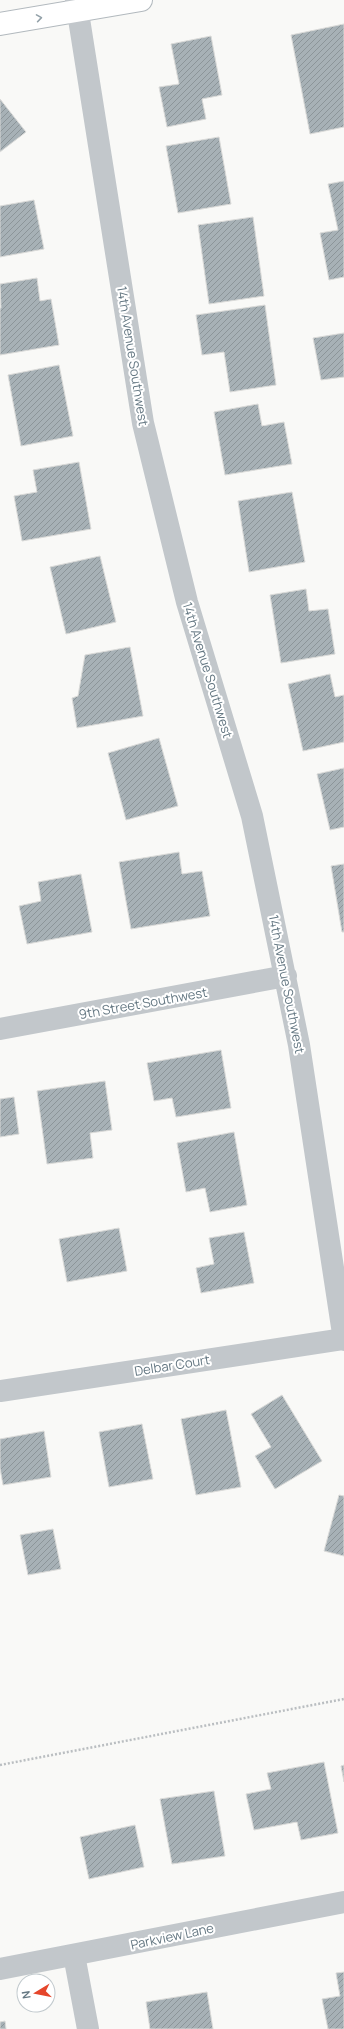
<svg xmlns="http://www.w3.org/2000/svg" width="344" height="2029" font-family="Manrope,sans-serif">
<defs>
<pattern id="building-hatch" width="6" height="6" patternUnits="userSpaceOnUse"><rect width="6" height="6" fill="#a7b1b6"/><path d="M-1 1l2-2M0 6l6-6M5 7l2-2" fill="none" stroke="#8c9599"/></pattern>
</defs>
<rect width="100%" height="100%" fill="#f9f9f7"/>
<path fill="url(#building-hatch)" stroke="#dbdbd9" d="M344 24V127L310 134 291 35Z
M211 36 222 95 202 99 206 119 167 127 159 87 179 84 171 44Z
M0 99 26 132 0 152Z
M219 137 231 204 178 213 166 146Z
M344 181V277L329 280 320 233 338 230 328 184Z
M34 200 44 249 0 257V206Z
M253 217 264 296 209 304 198 225Z
M37 278 40 301 51 299 59 345 0 355V308H1L0 284Z
M265 305 276 385 230 392 224 352 202 355 196 315Z
M344 333V377L321 380 313 338Z
M59 365 73 436 21 446 8 375Z
M258 404 262 426 284 422 292 464 225 475 214 412Z
M79 462 91 529 22 541 14 496 37 492 33 470Z
M292 492 305 562 249 572 238 501Z
M100 556 116 622 66 634 50 567Z
M306 589 309 611 328 609 335 654 281 663 270 595Z
M130 647 143 716 77 728 72 698 78 696 85 655Z
M330 674 335 697 344 695V742L303 751 288 684Z
M159 738 178 806 126 820 108 753Z
M344 768V827L330 830 317 774Z
M179 852 182 874 202 871 210 916 131 929 119 862Z
M344 864V932H342L331 866Z
M81 874 92 932 27 944 19 906 41 901 38 882Z
M221 1050 231 1108 176 1117 172 1098 154 1101 147 1063Z
M105 1081 112 1130 90 1133 93 1158 47 1164 37 1091Z
M14 1097 19 1134 0 1137V1099Z
M234 1132 247 1205 210 1212 205 1188 186 1192 177 1143Z
M119 1228 127 1271 67 1282 59 1239Z
M244 1232 254 1283 201 1293 196 1268 214 1264 209 1238Z
M282 1395 322 1461 275 1489 255 1456 271 1447 251 1414Z
M226 1410 241 1487 196 1495 181 1419Z
M142 1424 153 1479 109 1487 99 1432Z
M44 1431 51 1477 3 1485 0 1468V1439Z
M339 1495 344 1496V1556L324 1551Z
M53 1529 61 1569 28 1575 20 1535Z
M324 1762 338 1833 301 1840 297 1822 254 1830 246 1794 271 1789 267 1773Z
M344 1765V1782L341 1766Z
M214 1791 225 1856 172 1864 160 1799Z
M135 1825 144 1867 89 1879 80 1837Z
M344 1972V2029H328L322 1999 340 1996 336 1973Z
M207 1992 213 2029H150L146 2002Z
M5 2021 6 2029H0V2022Z"/>
<g fill="none" stroke-linecap="round" stroke-linejoin="round">
<defs>
<path id="secondary" d="M0 24 141 0"/>
</defs>
<use href="#secondary" stroke="#b2b9be" stroke-width="24"/>
<path stroke="#babec1" stroke-width="2.5" stroke-dasharray="2 2" stroke-linecap="butt" d="M0 1765 344 1699"/>
<path stroke="#c2c7cb" stroke-width="22" d="M76 0 143 423 187 602 252 816 299 1045 344 1340
M0 1029 286 976
M0 1391 344 1339
M74 1955 88 2029
M0 1969 344 1902"/>
<use href="#secondary" stroke="#fff" stroke-width="22"/>
</g>
<defs><path id="oneway-chevron" d="M-2-3.5L2.5 0L-2 3.5" fill="none" stroke-width="1.6" stroke-linecap="round" stroke-linejoin="round"/></defs>
<use stroke="#92a0a8" href="#oneway-chevron" transform="translate(39 18) rotate(-9)"/>
<g text-anchor="middle" stroke-width="4" stroke-linejoin="round" paint-order="stroke">
<g font-size="13" fill="#647782" stroke="#fff">
<text transform="translate(133 356) rotate(81)" y="5">14th Avenue Southwest</text>
<text transform="translate(208 670) rotate(73)" y="5">14th Avenue Southwest</text>
<text transform="translate(287 984) rotate(79)" y="5">14th Avenue Southwest</text>
<text transform="translate(143 1003) rotate(-10)" y="5">9th Street Southwest</text>
<text transform="translate(172 1365) rotate(-9)" y="5">Delbar Court</text>
<text transform="translate(172 1936) rotate(-12)" y="5">Parkview Lane</text>
</g>
</g>
<g transform="translate(36 1993) rotate(260)"><circle r="19" fill="#ffffff" stroke="#c1c9cd"/>
<path d="M0-3L7 15L0 10L-7 15Z" fill="#e5462b"/>
<text y="-6" font-size="11" font-weight="bold" text-anchor="middle" fill="#647782">N</text>
</g>
</svg>
